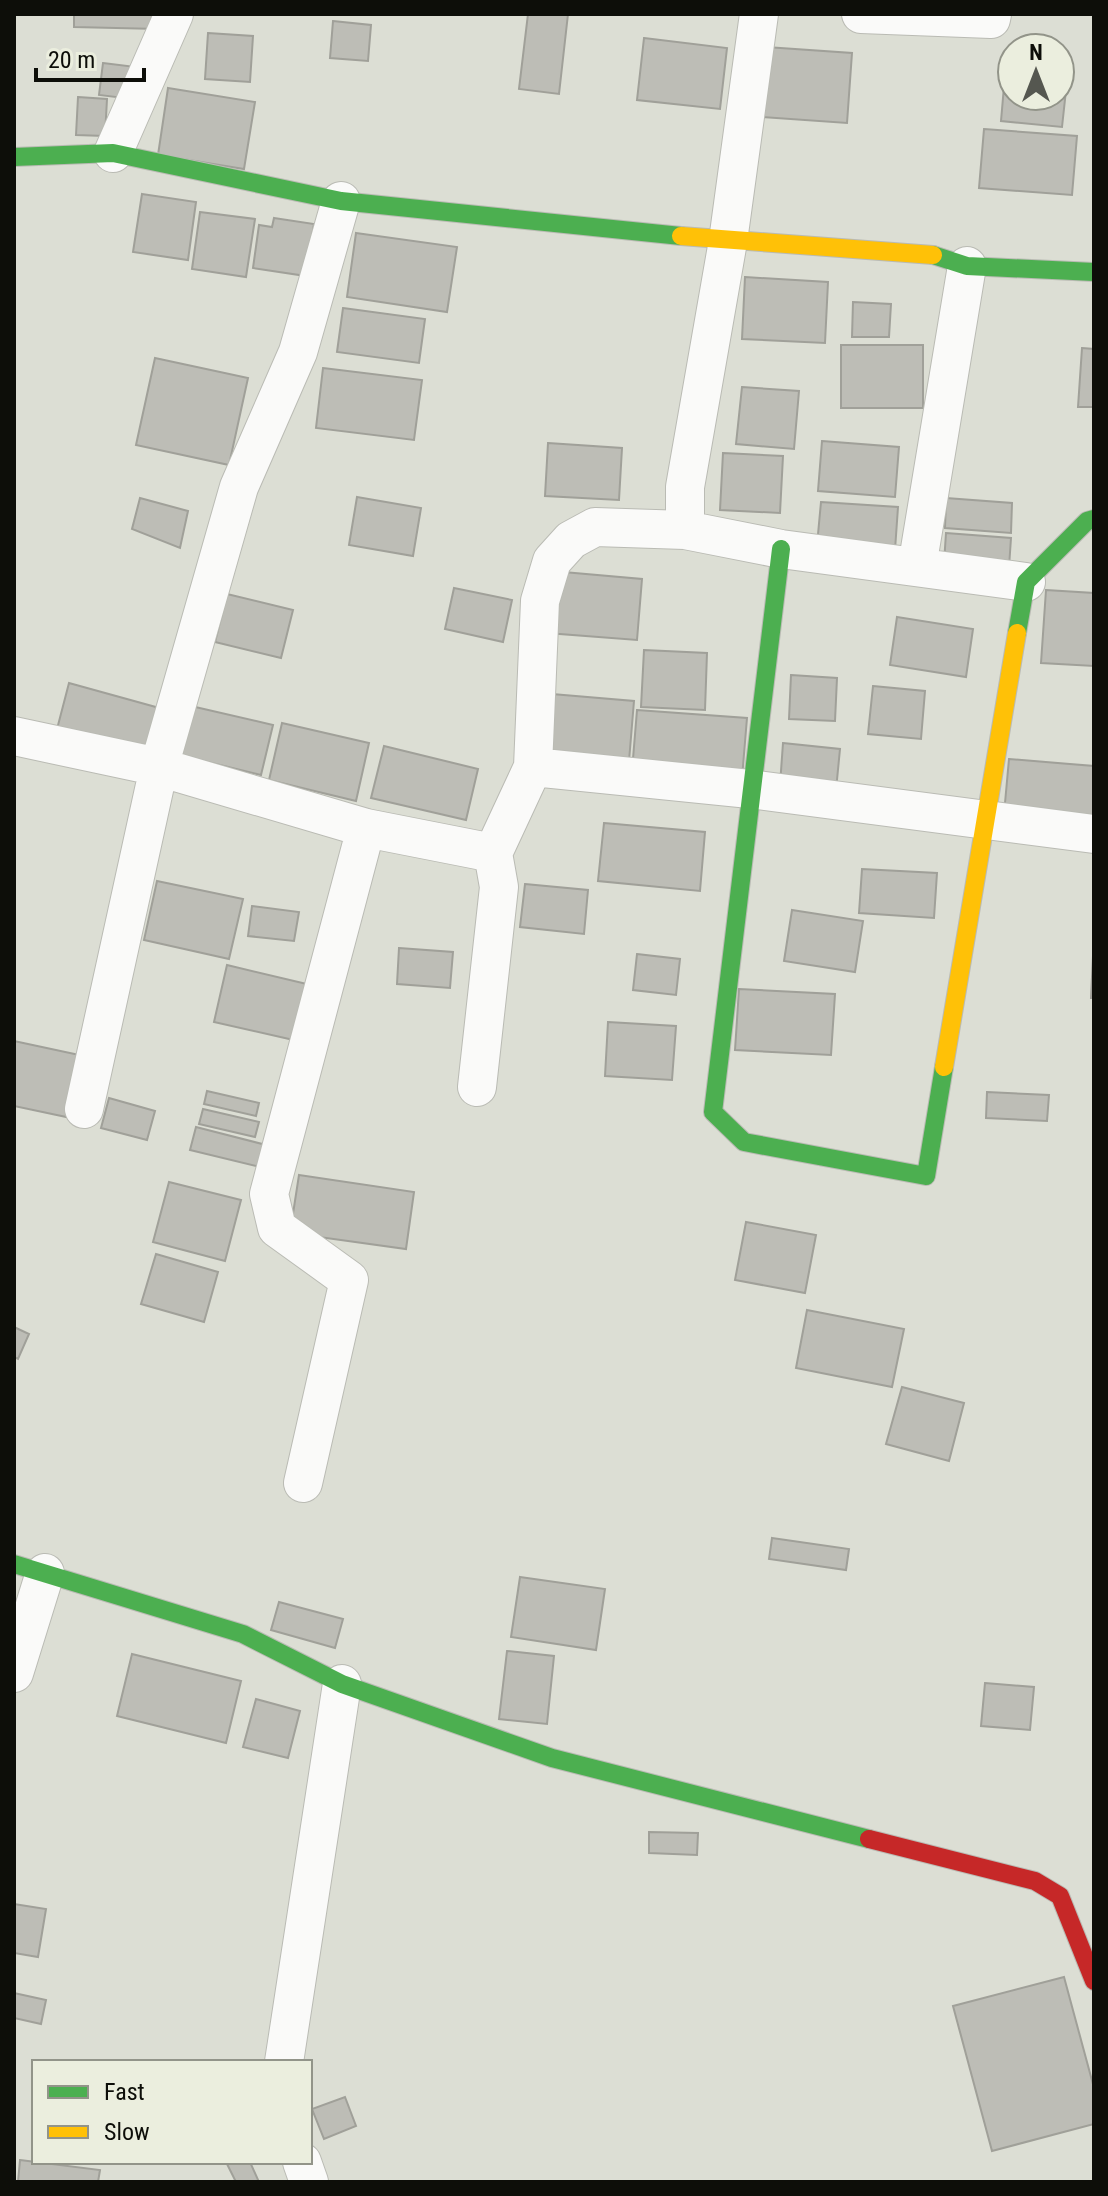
<svg xmlns="http://www.w3.org/2000/svg" width="1108" height="2196" font-family="'Roboto Condensed',sans-serif">
<rect width="100%" height="100%" fill="#dcded4"/>
<path fill="#bdbdb6" stroke="#a0a099" stroke-width="2" d="M74 14H159L158 29 74 27Z
M528 14H568L559 94 519 89Z
M333 21 371 25 368 61 330 58Z
M208 33 253 36 250 82 205 79Z
M644 38 727 48 720 109 637 100Z
M766 47 852 53 847 123 761 117Z
M103 63 136 67 132 99 99 95Z
M1005 75 1012 76V96H1060V80L1067 81 1062 127 1001 121Z
M168 88 255 102 244 169 158 155Z
M78 97 107 99 105 136 76 135Z
M984 129 1077 136 1072 195 979 188Z
M142 194 196 202 188 260 133 252Z
M200 212 255 219 246 277 192 269Z
M274 218 314 224 306 276 253 268 259 225 272 227Z
M356 233 457 247 447 312 347 297Z
M745 277 828 282 825 343 742 339Z
M853 302 891 304 889 337H852Z
M343 308 425 319 419 363 337 352Z
M841 345H923V408H841Z
M1082 348 1094 349V407H1078Z
M155 358 248 378 229 465 136 445Z
M323 368 422 380 414 440 316 428Z
M742 387 799 391 794 449 736 444Z
M822 441 899 447 895 497 818 491Z
M548 443 622 448 619 500 545 496Z
M723 453 783 456 780 513 720 510Z
M357 497 421 508 413 556 349 545Z
M140 498 188 511 180 548 132 529Z
M946 498 1012 503 1011 533 945 528Z
M821 502 898 507 895 550 817 545Z
M946 533 1011 538 1009 567 944 563Z
M552 571 642 579 637 640 547 633Z
M454 588 512 600 503 642 445 629Z
M1046 590 1094 593V666L1041 663Z
M227 594 293 610 281 658 215 642Z
M897 617 973 629 966 677 890 665Z
M644 650 707 653 705 710 641 707Z
M791 675 837 678 835 721 789 719Z
M69 683 163 709 150 758 56 733Z
M873 686 925 691 921 739 868 734Z
M552 694 634 701 629 761 550 753Z
M191 706 273 725 261 775 179 755Z
M637 710 747 718 742 778 632 771Z
M282 723 369 743 356 801 269 780Z
M783 743 840 749 836 790 780 785Z
M384 746 478 769 466 820 371 798Z
M1009 759 1094 766V822L1004 814Z
M604 823 705 832 700 891 598 881Z
M862 869 937 873 934 918 859 913Z
M157 881 243 899 229 959 144 940Z
M525 884 588 890 584 934 520 927Z
M252 906 299 912 294 941 248 936Z
M792 910 863 921 855 972 784 961Z
M1094 935V998H1091Z
M399 948 453 952 450 988 397 984Z
M637 954 680 959 676 995 633 990Z
M227 965 311 985 298 1041 214 1022Z
M739 989 835 994 831 1055 735 1050Z
M608 1022 676 1026 672 1080 605 1076Z
M14 1041 84 1056 71 1118 14 1106Z
M207 1091 259 1103 256 1116 204 1104Z
M987 1092 1049 1095 1047 1121 986 1118Z
M109 1098 155 1111 147 1140 101 1128Z
M203 1109 259 1122 255 1137 199 1124Z
M196 1127 270 1146 264 1168 190 1150Z
M299 1175 414 1192 406 1249 290 1233Z
M169 1182 241 1200 225 1261 153 1242Z
M746 1222 816 1235 805 1293 735 1280Z
M156 1254 218 1272 204 1322 141 1304Z
M807 1310 904 1329 892 1387 796 1368Z
M14 1327 29 1334 18 1359 14 1357Z
M902 1387 964 1403 949 1461 886 1444Z
M772 1538 849 1549 846 1570 769 1559Z
M520 1577 605 1589 596 1650 511 1637Z
M279 1602 343 1619 335 1648 271 1630Z
M507 1651 554 1656 547 1724 499 1719Z
M132 1654 241 1681 226 1743 117 1716Z
M985 1683 1034 1687 1030 1730 981 1726Z
M256 1699 300 1711 288 1758 243 1747Z
M649 1832 698 1833 697 1855 649 1853Z
M14 1904 46 1909 38 1957 14 1953Z
M1064 1977 1094 2088V2124L992 2151 953 2006Z
M14 1993 46 2000 41 2024 14 2018Z
M345 2097 356 2126 324 2139 312 2109Z
M20 2160 100 2170 98 2182H18Z
M226 2162H250L259 2182H236Z"/>
<g fill="none" stroke-linecap="round" stroke-linejoin="round">
<defs>
<path id="street" d="M861 14 991 19 992 14
M113 153 174 14
M685 530V487L728 241 759 14
M917 567 967 266
M14 736 159 767 366 828 493 853
M533 767 750 789 1094 834
M477 1087 499 887 493 853 533 767 540 601 552 561 571 540 595 527 685 530 781 549 1026 582
M84 1109 159 767 239 487 298 352 341 201
M303 1483 349 1280 277 1228 269 1194 366 828
M14 1673 45 1573
M284 2062 342 1684
M302 2162 309 2182"/>
<path id="fast" d="M14 157 113 153 341 201 681 236
M933 255 967 266 1094 272
M781 549 713 1112 744 1142 926 1176 944 1067
M1017 633 1026 582 1087 521 1094 519
M14 1564 243 1634 342 1684 552 1758 869 1839"/>
<path id="slow" d="M681 236 933 255
M944 1067 1017 633"/>
<path id="jam" d="M869 1839 1035 1881 1060 1896 1094 1981"/>
</defs>
<use href="#street" stroke="#babbb4" stroke-width="40"/>
<use href="#fast" stroke="#babbb4" stroke-width="20"/>
<use href="#slow" stroke="#babbb4" stroke-width="20"/>
<use href="#jam" stroke="#babbb4" stroke-width="20"/>
<use href="#street" stroke="#fafaf9" stroke-width="38"/>
<use href="#fast" stroke="#4caf50" stroke-width="18"/>
<use href="#slow" stroke="#ffc107" stroke-width="18"/>
<use href="#jam" stroke="#c62828" stroke-width="18"/>
</g>
<rect width="1108" height="2196" fill="none" stroke="#0d0e09" stroke-width="32"/>
<rect x="32" y="2060" width="280" height="104" fill="#ebeede" stroke="#929489" stroke-width="2"/>
<rect x="48" y="2086" width="40" height="12" fill="#4caf50" stroke="#929489" stroke-width="2"/>
<text x="104" y="2100" font-size="24" fill="#0d0e09">Fast</text>
<rect x="48" y="2126" width="40" height="12" fill="#ffc107" stroke="#929489" stroke-width="2"/>
<text x="104" y="2140" font-size="24" fill="#0d0e09">Slow</text>
<g transform="translate(1036 72)"><circle r="38" fill="#ebeede" stroke="#929489" stroke-width="2"/>
<path d="M0-6L14 30L0 20L-14 30Z" fill="#555750"/>
<text y="-12" font-size="22" font-weight="bold" text-anchor="middle" fill="#0d0e09">N</text>
</g>
<path d="M36 68v12h108v-12" fill="none" stroke="#0d0e09" stroke-width="4"/>
<text x="48" y="68" font-size="24" fill="#0d0e09" stroke="#ebeede" stroke-width="6" paint-order="stroke">20 m</text>
</svg>
